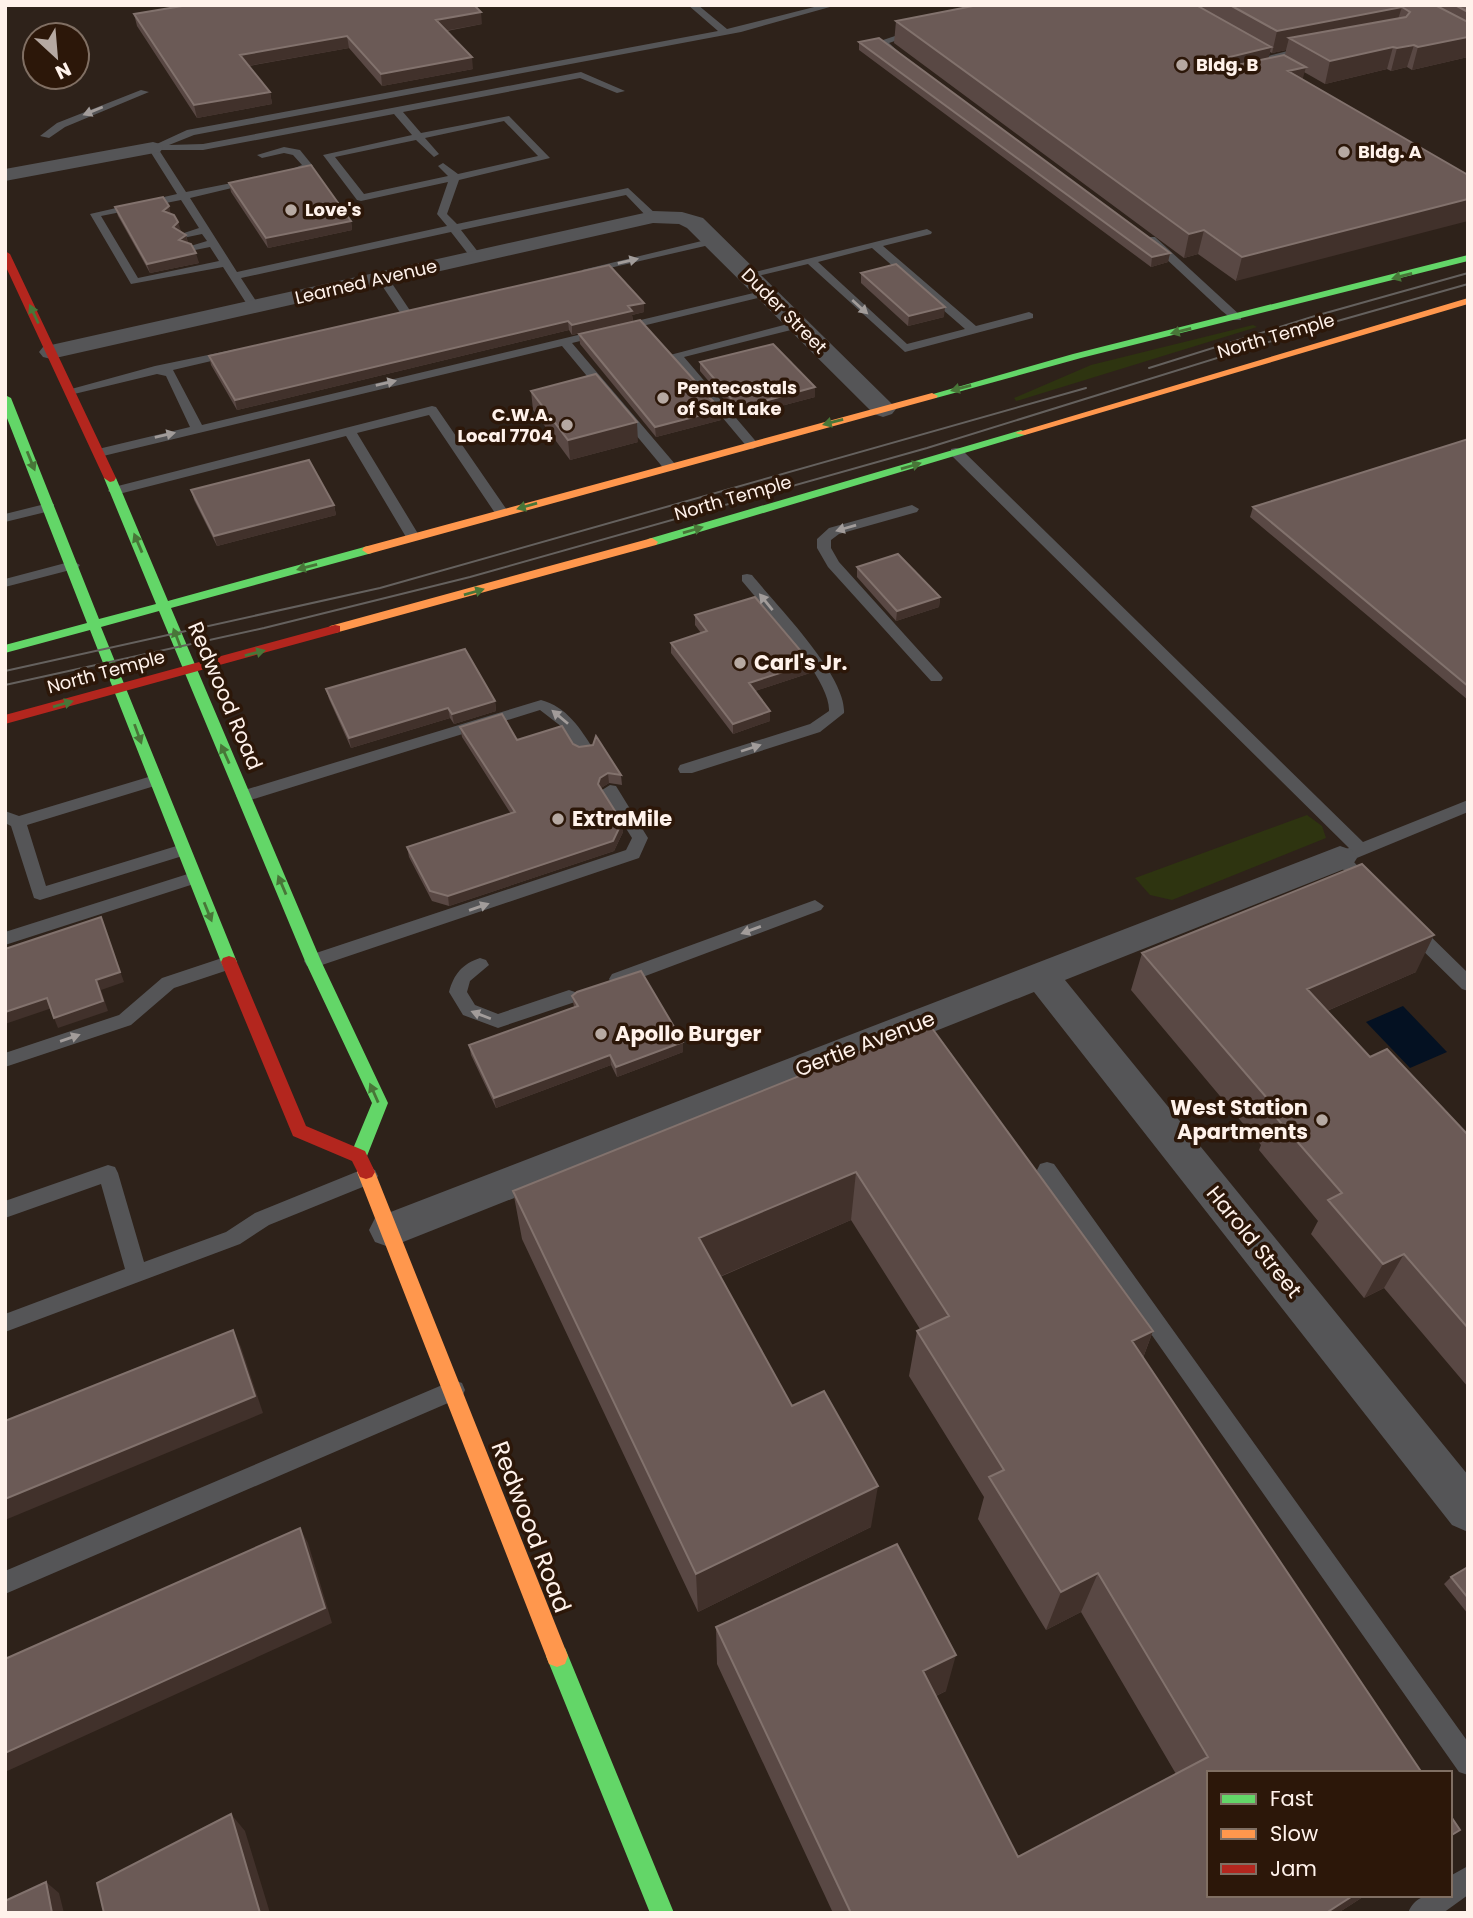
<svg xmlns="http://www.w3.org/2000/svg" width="1473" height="1918" font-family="Poppins,sans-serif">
<rect width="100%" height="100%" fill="#2e221a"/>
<path fill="#2e3410" d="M1253 325 1257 327 1020 400 1016 401 1014 398 1091 365Z
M1307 815 1322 826 1326 838 1172 900 1150 895 1135 878Z"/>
<path fill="#041122" d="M1403 1006 1447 1052 1410 1068 1366 1022Z"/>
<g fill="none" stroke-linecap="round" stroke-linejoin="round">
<path fill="#555557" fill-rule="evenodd" d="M688 5H698L727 29 822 5H837L741 32 194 135 169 145 203 144 581 72 625 91 617 93 580 78 403 112 421 133 509 116 550 158 459 180 447 214 457 224 628 188 657 215V219H649L626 195 461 230 482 257 476 260 472 259 451 232 241 278 260 307 254 310 250 309 223 267 131 284 90 214 177 194 148 148 187 130 718 31ZM394 114 412 135 323 155 357 200 361 201 448 182 437 214 447 226 237 272 190 198 257 182 252 179 186 192 159 150H203ZM504 121 538 156 458 174 443 163 438 166 448 176 364 194 335 157 416 140 434 157 439 154 425 138ZM181 200 199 228 178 235 183 238 202 234 207 241 184 248 190 251 210 247 219 261 138 278 101 216Z
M913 30 921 32 889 43 899 52V56H893L877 42Z
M1307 46 1310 47V51L1262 62 1257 59Z
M141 90 149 92 65 127 49 138 40 136 57 123Z
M284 147 300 150 313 166 312 168 286 178 282 177V173L302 165 293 155 284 153 262 158 257 155Z
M927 229 932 232 931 234 883 246 976 326 1029 312 1033 314V318L905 352 808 264 749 278 743 275ZM872 248 965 329 907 344 818 262Z
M1147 237H1155L1241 316V320H1233L1222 311 1147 241Z
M714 238 719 241 718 243 588 273 582 270Z
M379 276H387L411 312 409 314H401L377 278Z
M766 290 772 293 770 295 572 343 675 464V470H665L562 346 99 457 93 453 94 450 190 427 166 376 157 374 70 395 64 391 155 366 237 349V355L173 370 202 425Z
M799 321 803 323V327L684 357 759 445 753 449 748 448 670 355Z
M432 406 436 407 509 513 507 516H497L429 415 357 433 420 537 413 541 406 537 346 436 115 495 108 491 110 488Z
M956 448 961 449 1363 842 1468 800V812L1352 860 1376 885 1368 891 1362 889 1332 858 1334 854 1349 848 951 455V449Z
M49 503 54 504V510L5 522V514Z
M912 505 919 509 917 512 839 534 831 540V548L839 562 941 675 943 678 941 681H931L828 567 817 548V539L829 528Z
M73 561 80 565 78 568 5 587V579Z
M747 574 752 575C776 605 847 676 844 713L820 732 692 773H680L678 769 680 765 810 724 829 711C831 679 764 608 742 581V575Z
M541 700C567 707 580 728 594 750L592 754H580L562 727 540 710 244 802 236 796 238 792Z
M155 775 161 776 163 780 161 784 27 825 46 886 183 844 189 846 191 850 189 854 40 900 34 898 11 826 5 823V811L19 816Z
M610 785 616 786 648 838 639 858 319 966H307L304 961 307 956 626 850 632 838 602 790Z
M194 872 200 874 202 878 200 882 5 945V932Z
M815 900 824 906 821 910 624 984H612L609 979 612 974Z
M1413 924 1419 925 1468 973V991L1462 989 1407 935 1404 930 1407 925Z
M228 956 234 958 237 963 234 968 174 988 131 1025 5 1067V1053L119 1015 162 978Z
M480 958 486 960 489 965 470 981 467 992 475 1005 498 1014 569 990 575 992 578 997 575 1002 498 1028 463 1015 449 992C454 974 462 964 480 958Z
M1047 1162 1054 1164 1468 1742V1775L1459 1772 1040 1176 1037 1170 1040 1164Z
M108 1165 115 1167 118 1173 144 1262 226 1232 255 1213 361 1170 368 1168 375 1170 378 1176 375 1182 269 1225 240 1244 5 1332V1314L125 1269 101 1184 5 1218V1201Z
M454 1380 462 1383 465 1390 462 1397 5 1594V1571Z
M1468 1866V1895L1443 1913H1408C1416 1893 1431 1895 1450 1895V1876Z"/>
<path fill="#555557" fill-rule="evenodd" d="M153 142 160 144 163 148 160 152 5 181V169Z
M653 211 682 212 703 218 892 404 896 409 892 414 883 417 874 414 687 228 679 224 653 223 51 359 43 357 39 352 43 347 51 345Z
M1340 846 1352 850 1357 858 1352 866 1065 980 1468 1475V1532L1452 1525 1034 992 403 1242 389 1247 375 1242 369 1230 375 1218Z"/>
<path fill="#63d668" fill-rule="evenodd" d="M1468 255V261L1081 358 936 398 926 396 1073 354Z
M5 395 11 398 99 619 156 604 104 478 106 475 110 474 116 478 168 601 368 546 374 550 372 553 171 608 321 961 388 1103 365 1161 359 1163 353 1161 350 1156 372 1103 305 961 159 611 101 627 237 962 235 966H223L221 962 90 630 5 653V645L87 623 5 413Z
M1021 430 1027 433 1025 435 656 545H648L646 542 648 539Z
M557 1645 565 1648 674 1913H650L546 1656 549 1648Z"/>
<path fill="#ff974d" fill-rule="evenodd" d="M1468 298V304L1025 435 1015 433Z
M932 393 938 396 936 398 372 553 368 554 362 550 364 547Z
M652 538 658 542 656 545 335 633 328 629 330 626Z
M366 1165 372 1167 375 1172 568 1656 565 1664 557 1667 549 1664 546 1656 357 1172 360 1167Z"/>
<path fill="#b3261e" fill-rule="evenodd" d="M5 251 10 254 116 478 114 481 110 482 104 478 5 265Z
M335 625 340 626V632L5 724V715Z
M229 956 235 958 237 962 306 1126 365 1151 375 1172 372 1177 366 1179 360 1177 352 1161 293 1136 221 962 223 958Z"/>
<path stroke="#65615e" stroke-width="2" d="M1149 368 1315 316 1468 273
M5 671 380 588 1086 388
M5 685 264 628 470 577 927 448 1327 324 1468 284"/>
</g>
<path fill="#594844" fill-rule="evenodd" d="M978 5H1468V57L1412 70 1407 67 1391 71 1387 69 1325 84 1304 72 1236 281 1198 254 1184 258 894 43 896 21ZM1286 50 1285 55 1268 58 1270 52 1272 53Z
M134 14 482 24 447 31 473 69 382 86 349 48 249 66 270 92 272 104 197 118 137 26Z
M859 42 1170 253 1168 262 1151 267 859 50Z
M229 183 351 221 352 230 268 248 231 192Z
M169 206 170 214 181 231 186 235 188 243 199 263 150 273 118 216 115 207Z
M861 273 944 317 908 326 861 283Z
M644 303V312L632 315 633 321 572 335 569 330 237 410 211 365 209 356Z
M579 334 721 410V420L656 437 580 344Z
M700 362 815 387V397L739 417 700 371Z
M531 391 638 442 570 460 533 410Z
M1468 439V700L1250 517 1253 507Z
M191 490 334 505 336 515 217 546 194 500Z
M857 567 940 597 939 607 896 621 857 577Z
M695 615 810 673 755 691 770 711V721L733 734 671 653V643L701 633 695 625Z
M326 689 495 701 496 711 454 724 450 718 351 748 329 699Z
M460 727 517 740 573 744 621 775 622 785 609 783 601 788 622 822 623 832 614 851 449 906 432 901 409 857 407 847 511 814 462 737Z
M1142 953 1416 972 1327 1011 1370 1057 1468 1135V1387L1384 1288 1364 1298 1311 1234 1318 1221 1259 1150 1261 1145 1131 990Z
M572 996 683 1052 617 1077 611 1065 496 1108 471 1055 469 1045 574 1007Z
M929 1024 1153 1331 1143 1358 1422 1773 1209 1895H1366L1338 1913H833L717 1664 716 1627 946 1691 936 1696 1018 1857 1176 1774 1081 1612 1046 1630 978 1519 984 1497 909 1376 917 1331 920 1329 851 1220 720 1277 792 1406 871 1527 698 1612 522 1239 513 1191Z
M1468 1567V1614L1444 1584 1451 1577Z"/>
<path fill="#41312b" d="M1402 7 1395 28 1289 38 1286 50 1272 53 1277 31Z
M481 12 482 24 438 32 436 20Z
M347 36 349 48 242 67 240 55Z
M1468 37V57L1412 70 1418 47Z
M1414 45 1407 67 1391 71 1397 48Z
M1271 47 1266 70 1208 83 1213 61Z
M1393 47 1387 69 1325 84 1330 61Z
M472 57 473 69 382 86 381 74Z
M1306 67 1300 89 1288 71Z
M270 92 272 104 197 118 194 105Z
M1468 199V221L1236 281 1242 257Z
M169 206 171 215 163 211Z
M351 221 352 230 268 248 266 238Z
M178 222 181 231 173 227Z
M1204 230 1198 254 1184 258 1189 234Z
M186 235 188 244 179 240Z
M196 253 199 263 150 273 147 264Z
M1170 253 1168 262 1151 267 1152 257Z
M644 303V312L632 315 633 321 572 335V325L628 306Z
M945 307 944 317 908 326 909 316Z
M568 321 569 330 237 410 235 400Z
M815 387V397L739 417V408Z
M721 410V420L656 437 655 427Z
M637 422 638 442 570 460 568 440Z
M334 505 336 515 217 546 214 536Z
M940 597 939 607 896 621 897 611Z
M811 663 810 673 749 693V683Z
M495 701 496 711 454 724 452 714Z
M448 708 450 718 351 748 349 738Z
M770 711V721L733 734V724Z
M608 773 609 783 601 788 598 784 600 778Z
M622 822 623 832 614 851 449 906 448 896Z
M101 917 124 982 101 990 108 1011 58 1028 54 1018 96 980Z
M1434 935 1416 972 1292 1026 1307 989Z
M47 998 52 1008 5 1024V1012Z
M683 1042V1052L617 1077 616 1067Z
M610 1055 611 1065 496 1108 494 1098Z
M856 1172 851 1220 700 1285 699 1238Z
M1404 1254 1384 1288 1364 1298 1383 1264Z
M233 1330 241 1347 263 1413 5 1520V1499Z
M1153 1331 1136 1376 1132 1341Z
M878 1486 871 1527 698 1612 696 1574Z
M300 1528 308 1543 332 1623 5 1772V1753Z
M1098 1573 1081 1612 1046 1630 1061 1592Z
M956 1655 946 1691 914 1706 923 1671Z
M231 1814 245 1831 270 1913H260Z
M46 1882 59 1893 64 1913H52Z
M1354 1895H1366L1338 1913H1326Z"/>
<path fill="#6b5a56" stroke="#82726d" stroke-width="2" d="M188 5H474L481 12 436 20 472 57 381 74 347 36 240 55 270 92 194 105 134 14Z
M978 5H1196L1271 47 1213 61 1212 66 1219 69 1284 55 1306 67 1288 71 1468 175V199L1242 257 1204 230 1189 234 896 21Z
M1230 5H1435L1468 22V37L1418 47 1414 45 1397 48 1393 47 1330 61 1289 38 1406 17 1410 12 1402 7 1277 31Z
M1455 5H1468V12Z
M879 38 1170 253 1152 257 859 42Z
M311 165 351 221 266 238 229 183Z
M163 197 169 206 163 211 174 215 178 222 173 227 186 235 179 240 191 244 196 253 147 264 115 207Z
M896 264 945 307 909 316 861 273Z
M609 265 644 303 628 306 632 311 572 325 568 321 235 400 209 356Z
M640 320 721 410 655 427 579 334Z
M773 344 815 387 739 408 700 362Z
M596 374 637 422 568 440 531 391Z
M1468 439V686L1253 507Z
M309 460 334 505 214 536 191 490Z
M898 554 940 597 897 611 857 567Z
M755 597 811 663 749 683 770 711 733 724 671 643 707 631 695 615Z
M465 649 495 701 452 714 448 708 349 738 326 689Z
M502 714 517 740 562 726 573 744 579 747 593 745 596 736 621 775 608 773 600 778 598 784 622 822 613 841 448 896 430 891 407 847 515 812 460 727Z
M1362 864 1434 935 1307 989 1370 1057 1387 1049 1468 1135V1328L1404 1254 1383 1264 1328 1200 1342 1193 1274 1115 1279 1112 1142 953Z
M101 917 120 972 96 980 103 1001 54 1018 47 998 5 1012V949Z
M641 971 683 1042 616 1067 610 1055 494 1098 469 1045 578 1006 572 996 577 992Z
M929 1024 1153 1331 1132 1341 1422 1773H1209V1895H1354L1326 1913H851L716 1627 897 1544 956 1655 923 1671 1018 1857 1208 1757 1098 1573 1061 1592 989 1477 1004 1470 917 1331 949 1316 856 1172 699 1238 792 1406 824 1391 878 1486 696 1574 513 1191Z
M233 1330 255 1396 5 1499V1421Z
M300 1528 325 1608 5 1753V1659Z
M1468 1567V1598L1451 1577Z
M231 1814 260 1913H104L97 1883Z
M1450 1815 1460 1830 1450 1836Z
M46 1882 52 1913H5V1901Z"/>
<defs><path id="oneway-solid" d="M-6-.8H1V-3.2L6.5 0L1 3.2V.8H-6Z" transform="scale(1.75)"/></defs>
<g fill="#a29c9a">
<use href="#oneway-solid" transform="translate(93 111) rotate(158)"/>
<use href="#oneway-solid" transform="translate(628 261) rotate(-13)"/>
<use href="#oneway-solid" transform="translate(860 307) rotate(42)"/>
<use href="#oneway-solid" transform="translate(386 383) rotate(-13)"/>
<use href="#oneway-solid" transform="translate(165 435) rotate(-13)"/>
<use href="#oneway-solid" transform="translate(846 528) rotate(164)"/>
<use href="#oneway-solid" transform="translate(766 602) rotate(-129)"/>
<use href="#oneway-solid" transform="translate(560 717) rotate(-140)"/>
<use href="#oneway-solid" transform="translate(751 748) rotate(-18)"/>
<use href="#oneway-solid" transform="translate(479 907) rotate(-19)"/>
<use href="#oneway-solid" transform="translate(751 930) rotate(160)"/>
<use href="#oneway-solid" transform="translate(481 1015) rotate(-159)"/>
<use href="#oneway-solid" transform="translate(70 1038) rotate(-19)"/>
</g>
<g fill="#487638">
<use href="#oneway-solid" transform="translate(1402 276) rotate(165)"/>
<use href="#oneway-solid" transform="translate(34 314) rotate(-115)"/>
<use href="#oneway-solid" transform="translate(1181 331) rotate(166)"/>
<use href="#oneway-solid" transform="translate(961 388) rotate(165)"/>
<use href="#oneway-solid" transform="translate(833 422) rotate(165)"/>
<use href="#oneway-solid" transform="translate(31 461) rotate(68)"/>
<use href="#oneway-solid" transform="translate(911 466) rotate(-16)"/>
<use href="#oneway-solid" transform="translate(527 506) rotate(164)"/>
<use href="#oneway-solid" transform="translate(693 530) rotate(-16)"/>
<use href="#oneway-solid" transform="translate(138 543) rotate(-113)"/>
<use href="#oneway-solid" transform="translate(307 567) rotate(165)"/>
<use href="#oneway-solid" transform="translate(474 592) rotate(-16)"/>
<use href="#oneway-solid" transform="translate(177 638) rotate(-111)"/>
<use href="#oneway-solid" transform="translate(255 653) rotate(-15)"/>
<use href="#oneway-solid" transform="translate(63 704) rotate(-16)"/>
<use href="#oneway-solid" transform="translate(138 734) rotate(70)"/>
<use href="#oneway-solid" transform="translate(225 754) rotate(-114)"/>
<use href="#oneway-solid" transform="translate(282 885) rotate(-113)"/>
<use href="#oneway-solid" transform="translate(208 912) rotate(68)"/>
<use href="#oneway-solid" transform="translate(374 1093) rotate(-114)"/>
</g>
<g fill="#b6a9a2" stroke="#2c1709" stroke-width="2.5">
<circle cx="1182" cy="65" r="7"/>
<circle cx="1344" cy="152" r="7"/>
<circle cx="291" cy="210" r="7"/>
<circle cx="663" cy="398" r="7"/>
<circle cx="567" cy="425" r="7"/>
<circle cx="740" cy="663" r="7"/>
<circle cx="558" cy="819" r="7"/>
<circle cx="601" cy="1034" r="7"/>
<circle cx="1322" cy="1120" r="7"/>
</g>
<g text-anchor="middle" stroke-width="7" stroke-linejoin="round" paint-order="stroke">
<g font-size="18" font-weight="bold" fill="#fff2eb" stroke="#2c1709" text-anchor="start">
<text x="1196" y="71">Bldg. B</text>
<text x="1358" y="158">Bldg. A</text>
<text x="305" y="216">Love's</text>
<text x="677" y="394">Pentecostals<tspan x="677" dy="21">of Salt Lake</tspan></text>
<text x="553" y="421" text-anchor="end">C.W.A.<tspan x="553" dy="21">Local 7704</tspan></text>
</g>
<g font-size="18" fill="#fff2eb" stroke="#2c1709">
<text transform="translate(366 282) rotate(-13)" y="6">Learned Avenue</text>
<text transform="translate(784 311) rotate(45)" y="6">Duder Street</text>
<text transform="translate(1276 336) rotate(-16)" y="6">North Temple</text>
<text transform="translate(733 498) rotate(-16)" y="6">North Temple</text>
<text transform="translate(106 672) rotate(-15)" y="6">North Temple</text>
</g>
<g font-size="21" font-weight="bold" fill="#fff2eb" stroke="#2c1709" text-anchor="start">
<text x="754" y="670">Carl's Jr.</text>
<text x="572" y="826">ExtraMile</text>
<text x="615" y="1041">Apollo Burger</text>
<text x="1308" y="1115" text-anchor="end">West Station<tspan x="1308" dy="24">Apartments</tspan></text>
</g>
<g font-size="21" fill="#fff2eb" stroke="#2c1709">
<text transform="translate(225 696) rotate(67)" y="7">Redwood Road</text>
<text transform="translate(865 1044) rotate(-21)" y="7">Gertie Avenue</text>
<text transform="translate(1254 1242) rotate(51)" y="7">Harold Street</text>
</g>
<g font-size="24" fill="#fff2eb" stroke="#2c1709">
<text transform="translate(531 1527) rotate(69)" y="8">Redwood Road</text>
</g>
</g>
<rect width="1473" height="1918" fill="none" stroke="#fff2eb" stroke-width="14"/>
<rect x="1207" y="1771" width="245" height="126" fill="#2c1709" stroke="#806f63" stroke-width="2"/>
<rect x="1221" y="1794" width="35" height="10" fill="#63d668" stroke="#806f63" stroke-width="2"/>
<text x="1270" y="1806" font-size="21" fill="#fff2eb">Fast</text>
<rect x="1221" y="1829" width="35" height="10" fill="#ff974d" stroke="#806f63" stroke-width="2"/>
<text x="1270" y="1841" font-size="21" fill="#fff2eb">Slow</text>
<rect x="1221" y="1864" width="35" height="10" fill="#b3261e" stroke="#806f63" stroke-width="2"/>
<text x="1270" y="1876" font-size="21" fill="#fff2eb">Jam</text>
<g transform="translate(56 56) rotate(154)"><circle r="33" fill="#2c1709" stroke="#806f63" stroke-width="2"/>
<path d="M0-5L12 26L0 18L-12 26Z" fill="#b6a9a2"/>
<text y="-10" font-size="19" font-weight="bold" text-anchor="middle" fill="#fff2eb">N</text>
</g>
</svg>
